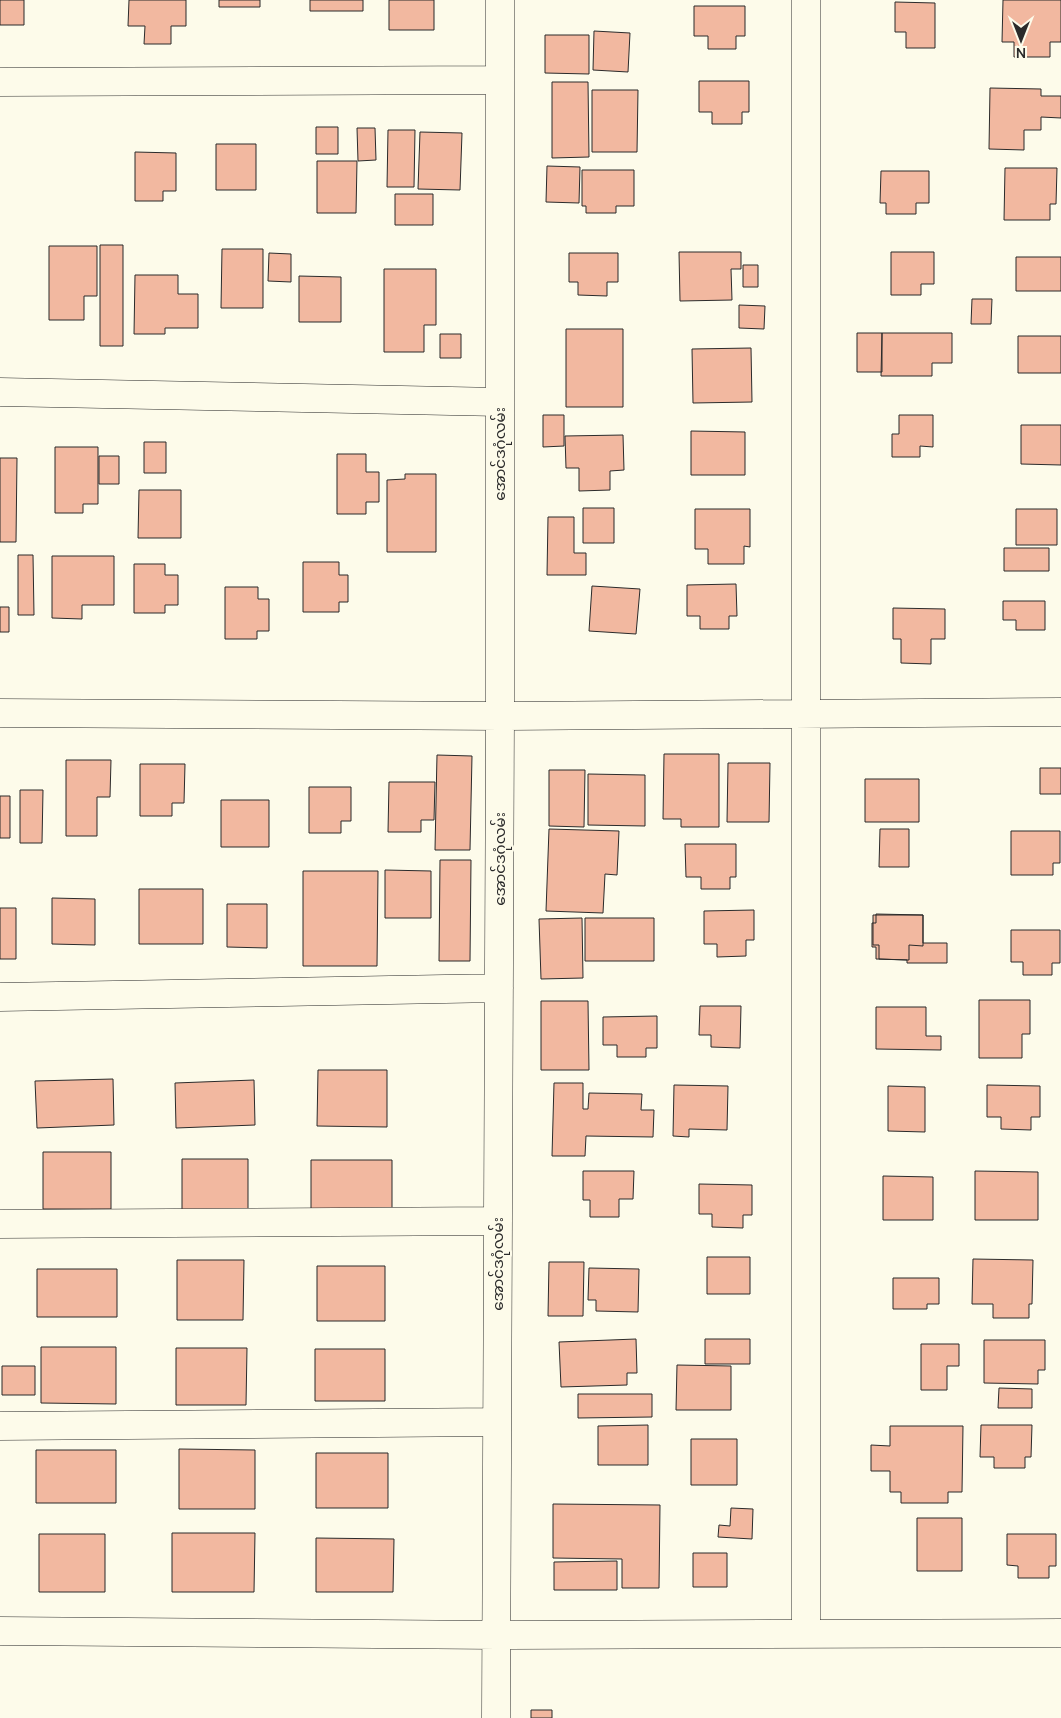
<svg xmlns="http://www.w3.org/2000/svg" width="1061" height="1718" font-family="Manrope,'Noto Sans Myanmar',sans-serif">
<rect width="100%" height="100%" fill="#fdfbea"/>
<path fill="#f2b8a0" stroke="#2b2b2b" d="M0 0H24V25H0Z
M129 0H186V26H171V44H144L145 26H128Z
M219 0H260V7H219Z
M310 0H363V11H310Z
M389 0H434V30H389Z
M1003 0H1061V42H1050V57H1014V42H1002Z
M895 2 935 3V48H906V32H895Z
M694 6H745V36H736V49H708V36H694Z
M594 31 630 33 628 72 593 70Z
M545 35H589V74L545 73Z
M699 81H749V112H742V124H712V112H699Z
M552 82H588L589 157 552 158Z
M990 88 1041 89V96H1061V118L1041 117V130H1024V150L989 149Z
M592 90H638L637 152H592Z
M316 127H338V154H316Z
M357 128H375L376 160 358 161Z
M388 130H415L414 187H387Z
M420 132 462 133 460 190 418 189Z
M216 144H256V190H216Z
M135 152 176 153V191H163V201H135Z
M317 161H357L356 213H317Z
M547 166 580 167 579 203 546 202Z
M1005 168H1057L1056 204H1050V220H1004Z
M582 170H634V206H616V213H586V206H582Z
M881 171H929V203H916V214H886V203H880Z
M395 194H433V225H395Z
M100 245H123V346H100Z
M49 246H97V296H84V320H49Z
M222 249H263V308H221Z
M679 252H741V269H731L732 300 680 301Z
M891 252H934V284H921V295H891Z
M269 253 291 254V282L268 281Z
M569 253H618V282H607V296L578 295V282H569Z
M1016 257H1061V291H1016Z
M743 265H758V287H743Z
M384 269H436V325H424V352H384Z
M135 275H178V294H198V328H165V334H134Z
M299 276 341 277V322H299Z
M972 299H992L991 324H971Z
M739 305 765 306 764 329 739 328Z
M566 329H623V407H566Z
M857 333H882V372H857Z
M882 333H952V363H932V376H881Z
M440 334H461V358H440Z
M1018 336H1061V373H1018Z
M751 348 752 402 693 403 692 349Z
M543 415H564V446L543 447Z
M899 415H933V447L920 446V457H892V434H899Z
M1021 425H1061V465L1021 464Z
M691 431 745 432V475H691Z
M623 435 624 470 610 471V490L579 491V468H566L565 436Z
M144 442H166V473H144Z
M55 447H98V504H83V513H55Z
M337 454H366V472H379V502H366V514H337Z
M99 456H119V484H99Z
M0 458H17L16 542H0Z
M405 474H436V552H387V480L405 479Z
M139 490H181V538H138Z
M583 508H614V543H583Z
M695 509H750V547L744 546V564H708V549H695Z
M1016 509H1057V545H1016Z
M548 517H574V553H586V575H547Z
M1004 548H1049V571H1004Z
M18 555H33L34 615H18Z
M52 556H114V605H82V619L52 618Z
M303 562H339V575H348V602H339V612H303Z
M134 564H165V575H178V605H165V613H134Z
M736 584 737 616H729V629H700V616H687V585Z
M592 586 640 589 636 634 589 631Z
M225 587H258V599H269V631H257V639H225Z
M1003 601H1045V630H1016V620H1003Z
M0 607H9V632H0Z
M893 608 945 609V639H931V664L901 663V639H893Z
M664 754H719V827H681V819H663Z
M437 755 472 756 470 850H435Z
M66 760H111L110 797H97V836H66Z
M728 763H770L769 822H727Z
M140 764H185L184 803H172V816H140Z
M1040 768H1061V794H1040Z
M549 770H585L584 827 549 826Z
M588 774 645 775V826L588 825Z
M865 779H919V822H865Z
M389 782H435L434 820H421V832H388Z
M309 787H351V821H341V833H309Z
M20 790H43L42 843H20Z
M0 796H10V838H0Z
M221 800H269V847H221Z
M549 829 619 831 617 875 605 874 603 913 546 911Z
M880 829H909V867H879Z
M1011 831H1060V863H1053V875H1011Z
M685 844H736V877H730V889H701V877H686Z
M440 860H471L470 961H439Z
M385 870 431 871V918H385Z
M303 871H378L377 966H303Z
M139 889H203V944H139Z
M52 898 95 899V945L52 944Z
M227 904H267V948L227 947Z
M0 908H16V959H0Z
M754 910V940H746V956L717 957V944H704V911Z
M876 914 923 915V943H947V963H907V960L876 959V947H872V923H876Z
M873 915H923V946L909 945V960L879 959V945H873Z
M582 918 583 978 541 979 539 919Z
M585 918H654V961H585Z
M1011 930H1060V963H1052V975H1023V962H1011Z
M979 1000H1030V1034H1022V1058H979Z
M541 1001H588L589 1070H541Z
M700 1006H741L740 1048 711 1047V1035H699Z
M876 1007H926V1036H941V1050L876 1049Z
M657 1016V1048H646V1057H617V1045H603V1017Z
M318 1070H387V1127L317 1126Z
M113 1079 114 1125 37 1128 35 1081Z
M254 1080 255 1125 176 1128 175 1083Z
M554 1083H583V1109H588L589 1093 642 1094 641 1110H654L653 1137 586 1136 585 1156H552Z
M674 1085 728 1086 727 1130 689 1129V1137L673 1136Z
M987 1085 1040 1086V1117H1031V1130L1001 1129V1117H987Z
M888 1086 925 1087V1132L888 1131Z
M43 1152H111V1209H43Z
M182 1159H248V1214H182Z
M311 1160H392V1211L311 1210Z
M583 1171H634L633 1199H619V1217H590V1200H583Z
M975 1171 1038 1172V1220H975Z
M883 1176 933 1177V1220H883Z
M699 1184 752 1185V1215H743V1228L712 1227V1214H699Z
M707 1257H750V1294H707Z
M973 1259 1033 1260 1032 1304H1029V1318H993V1304H972Z
M177 1260H244L243 1320H177Z
M549 1262H584L583 1316H548Z
M317 1266H385V1321H317Z
M589 1268 639 1269 638 1312 596 1311V1300H588Z
M37 1269H117V1317H37Z
M893 1278H939V1304H927V1309H893Z
M636 1339 637 1373H627V1385L561 1387 559 1342Z
M705 1339H750V1364H705Z
M984 1340H1045V1370H1038V1384L984 1383Z
M921 1344H959V1366H947V1390H921Z
M41 1347H116V1404L41 1403Z
M176 1348H247L246 1405H176Z
M315 1349H385V1401H315Z
M677 1365 731 1366V1410H676Z
M2 1366H35V1395H2Z
M999 1388 1032 1389V1408H998Z
M578 1394H652V1417L578 1418Z
M648 1425V1465H598V1426Z
M981 1425H1032L1031 1457H1025V1468H994V1457H980Z
M890 1426H963L962 1492H948V1503H901V1492H890V1471H871V1445L890 1446Z
M691 1439H737V1485H691Z
M179 1449 255 1450V1509H179Z
M36 1450H116V1503H36Z
M316 1453H388V1508H316Z
M553 1504 660 1505 659 1588H622V1559L553 1558Z
M731 1508 753 1509 752 1539 718 1537 719 1525 730 1526Z
M917 1518H962V1571H917Z
M172 1533H255L254 1592H172Z
M39 1534H105V1592H39Z
M1007 1534H1056V1566H1049V1578H1018V1566L1007 1565Z
M316 1538 394 1539 393 1592H316Z
M693 1553H727V1587H693Z
M617 1561V1590H554V1562Z
M531 1710H552V1718H531Z"/>
<g fill="none" stroke-linecap="round" stroke-linejoin="round">
<defs>
<path id="minor" d="M806 0V1634
M0 82 500 80
M0 392 500 402
M0 713 500 716 1061 712
M0 997 499 988
M0 1224 498 1221
M0 1426 497 1422
M0 1631 496 1635 1061 1633
M496 1718 500 716V0"/>
</defs>
<use href="#minor" stroke="#2b2b2b" stroke-width="29"/>
<use href="#minor" stroke="#fdfbea" stroke-width="28"/>
</g>
<g text-anchor="middle" stroke-width="4" stroke-linejoin="round" paint-order="stroke">
<g font-size="15" fill="#2b2b2b" stroke="#fdfbea">
<text transform="translate(500 454) rotate(-90)" y="5">အောင်ဒဂုံလမ်း</text>
<text transform="translate(500 859) rotate(-90)" y="5">အောင်ဒဂုံလမ်း</text>
<text transform="translate(498 1264) rotate(-90)" y="5">အောင်ဒဂုံလမ်း</text>
</g>
</g>
<g transform="translate(1021 40) rotate(180)" stroke="#fdfbea" stroke-width="4" paint-order="stroke">
<path d="M0-4L9 19L0 12L-9 19Z" fill="#2b2b2b"/>
<text y="-8" font-size="14" font-weight="bold" text-anchor="middle" fill="#2b2b2b">N</text>
</g>
</svg>
